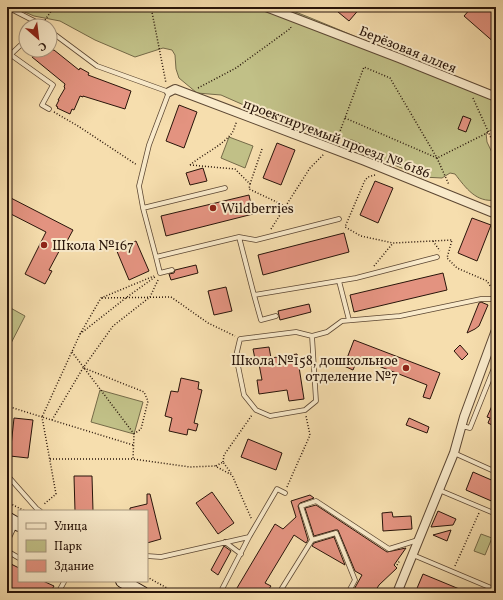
<svg xmlns="http://www.w3.org/2000/svg" width="503" height="600" font-family="Vollkorn,serif">
<rect width="100%" height="100%" fill="#f6deae"/>
<filter id="stains"><feTurbulence type="fractalNoise" baseFrequency=".005" numOctaves="4"/><feColorMatrix values="0 0 0 0 .2 0 0 0 0 .09 0 0 0 0 .02 0 0 0 .5 -.17"/></filter>
<radialGradient id="worn" r=".72"><stop offset=".6" stop-color="#630" stop-opacity="0"/><stop offset="1" stop-color="#630" stop-opacity=".3"/></radialGradient>
<path fill="#c1c087" stroke="#756a48" d="M13 7H283C355 35 425 67 496 100V127L486 133 487 142 496 161V200C476 203 466 188 455 174L450 173 442 178 422 177 383 160 365 149 361 144 352 140 316 132 303 125 246 106 221 95 197 93 179 78 176 69 175 55 172 50 163 48 135 57 95 40 60 21 34 16Z
M229 137 253 146 245 168 221 158Z
M7 306 25 316 7 351Z
M100 390 143 402 134 434 91 422Z
M481 534 492 538 485 555 474 551Z"/>
<path fill="#e39380" stroke="#29150a" d="M332 7H361L349 21Z
M472 7H487L496 15V44L464 16Z
M37 50H54L79 70 80 68 89 73 88 75 131 91 125 109 83 96V97L80 96 74 110 72 109 70 114 57 108 58 107 56 106 59 100H58L65 88 64 87 65 84 32 57Z
M179 105 197 112 184 148 166 141Z
M463 116 471 119 466 132 458 129Z
M277 143 295 150 281 185 263 178Z
M203 168 207 181 190 185 186 173Z
M375 181 393 188 378 223 360 215Z
M249 195 253 214 166 236 161 216Z
M7 196 73 230 66 243 64 242 49 270 52 271 45 284 25 274 46 232 7 212Z
M472 218 491 225 477 261 458 253Z
M344 233 349 252 263 275 258 255Z
M136 241 149 271 129 280 116 249Z
M196 265 198 273 171 280 169 274 174 273 175 270Z
M443 273 447 290 354 312 350 295Z
M226 287 232 311 214 315 208 291Z
M481 302 488 305 479 326 475 329 467 333 479 303Z
M309 304 311 312 280 320 278 311Z
M354 340 440 373 430 399 423 397 427 385 358 358 353 370 344 366Z
M460 345 468 354 462 360 454 351Z
M269 347 271 358 297 354 304 399 289 401 287 390 259 394 257 380H262L259 364H256L253 349Z
M181 378 199 382 198 389 202 390 194 423 198 424 196 431 188 429 187 435 169 431 172 418 165 416 171 391 178 392Z
M496 397V427L488 423 490 418 487 417Z
M14 418 33 420 28 458 10 456Z
M409 418 429 427 427 433 406 425Z
M248 439 282 453 276 470 241 457Z
M473 472 496 482V503L466 490Z
M74 476H92L93 511H75Z
M212 492 234 523 218 534 196 503Z
M147 494H150L161 539 147 543V511H130V508L147 504Z
M310 495 314 498 300 503 298 506 308 540 306 543 294 535 265 583 271 586 266 593H234L275 524 283 529 296 517 291 501Z
M316 505 387 552 406 548 394 565 397 568 379 585 374 593H352L362 575 355 571 338 530H335L314 536 305 508Z
M438 511 456 519 453 525 431 527Z
M392 512 393 517 411 516 412 529 383 531 382 513Z
M451 530 447 541 433 535Z
M334 537 345 565 312 546 314 543Z
M224 546 231 551 218 575 211 570Z
M7 562 19 568V581H43L54 586 50 593H7Z
M423 574 469 593H415Z"/>
<g fill="none" stroke-linecap="round" stroke-linejoin="round">
<defs>
<path id="lane" d="M7 7 44 26
M50 31 97 66 169 92 149 145 139 186 143 208 156 257 239 237 254 295 356 278 437 257
M11 55 53 85 42 105 49 109
M7 58 26 40
M143 208 225 188
M239 237 256 240 339 219
M156 257 160 273 172 270
M339 281 349 320
M254 295 261 320 276 316
M312 336 296 332 240 339 236 356 244 395 256 410 270 416 305 410 316 401 312 336 327 332 342 321 400 316 481 299H496
M462 426 470 428 496 363
M454 453 496 472
M7 475 37 509 40 511
M439 490 496 514
M312 540 301 506 316 501 389 549 418 540
M7 542 15 525
M225 542 241 554
M7 551 19 558
M413 555 496 590
M147 556 161 557 249 537
M58 593 64 582 63 581
M123 593 127 586
M220 593 249 537 277 489 285 493
M279 593 312 540 336 533 355 580 348 593"/>
<path id="street" d="M266 7 399 58 496 97
M169 92 175 89 365 161 496 214
M397 593 454 453 464 417 496 330"/>
<path id="secondary" d="M7 518 19 525
M122 581 143 593"/>
</defs>
<use href="#lane" stroke="#5c4733" stroke-width="5.5"/>
<use href="#street" stroke="#5c4733" stroke-width="10"/>
<use href="#secondary" stroke="#29150a" stroke-width="14"/>
<path stroke="#29150a" stroke-width="1.5" stroke-dasharray="1 2" stroke-linecap="butt" d="M151 7 166 83
M45 20 54 7
M198 88 236 68 291 28 290 26
M473 98 496 149
M54 112 78 126 137 165
M345 118 437 158 489 132
M336 142 364 67 390 78 437 158 449 185
M190 165 235 169 250 184 249 189 285 206
M190 165C203 154 222 146 232 133 234 130 235 125 237 121
M375 175 368 177 365 180 345 227 361 236 393 243 452 240 447 258 457 268 487 281 491 287H496
M250 184 262 149
M271 229 310 168 324 154
M433 241 440 251
M374 266 393 243
M102 298 171 297 208 323 235 336
M80 334 127 297 155 277
M72 352 134 434 133 459
M84 368 144 392 148 401 141 429 134 434
M7 406 42 417 56 494 43 505
M52 420 83 368 113 326 150 297 158 280
M133 445 42 417 80 334 101 298 154 276
M50 459H133L190 467 215 466 232 475 252 520
M223 462 224 455 252 415
M216 466 223 462 231 473
M287 487 310 435 306 416
M7 502 25 511
M397 565 400 560
M455 566 479 513
M147 577 176 593"/>
<use href="#lane" stroke="#f9eaca" stroke-width="4"/>
<use href="#street" stroke="#f9eaca" stroke-width="8"/>
<use href="#secondary" stroke="#f9eaca" stroke-width="12"/>
</g>
<g fill="#8f2418" stroke="#f9eaca" stroke-width="1.5">
<circle cx="213" cy="208" r="4"/>
<circle cx="44" cy="245" r="4"/>
<circle cx="406" cy="368" r="4"/>
</g>
<g text-anchor="middle" stroke-width="4" stroke-linejoin="round" paint-order="stroke">
<g font-size="14" fill="#29150a" stroke="#f9eaca">
<text transform="translate(408 49) rotate(22)" y="5">Берёзовая аллея</text>
<text transform="translate(337 138) rotate(21)" y="5">проектируемый проезд № 6186</text>
</g>
<g font-size="14" fill="#29150a" stroke="#f9eaca" text-anchor="start">
<text x="221" y="213">Wildberries</text>
<text x="52" y="250">Школа №167</text>
<text x="398" y="365" text-anchor="end">Школа №158, дошкольное<tspan x="398" dy="16">отделение №7</tspan></text>
</g>
</g>
<rect width="503" height="600" fill="none" stroke="#f6deae" stroke-width="24"/>
<rect x="8" y="8" width="487" height="584" fill="none" stroke="#29150a" stroke-width="2"/>
<rect x="12" y="12" width="479" height="576" fill="none" stroke="#29150a"/>
<rect x="18" y="510" width="130" height="72" fill="#f9eaca" stroke="#a6957d"/>
<rect x="26" y="523" width="20" height="6" fill="#f9eaca" stroke="#a6957d"/>
<text x="54" y="530" font-size="12" fill="#29150a">Улица</text>
<rect x="26" y="540" width="20" height="12" fill="#c1c087" stroke="#a6957d"/>
<text x="54" y="550" font-size="12" fill="#29150a">Парк</text>
<rect x="26" y="560" width="20" height="12" fill="#e39380" stroke="#a6957d"/>
<text x="54" y="570" font-size="12" fill="#29150a">Здание</text>
<g transform="translate(38 38) rotate(152)"><circle r="19" fill="#f9eaca" stroke="#a6957d"/>
<path d="M0-3L7 15L0 10L-7 15Z" fill="#8f2418"/>
<text y="-6" font-size="11" font-weight="bold" text-anchor="middle" fill="#29150a">С</text>
</g>
<rect width="100%" height="100%" filter="url(#stains)"/>
<rect width="100%" height="100%" fill="url(#worn)"/>
</svg>
